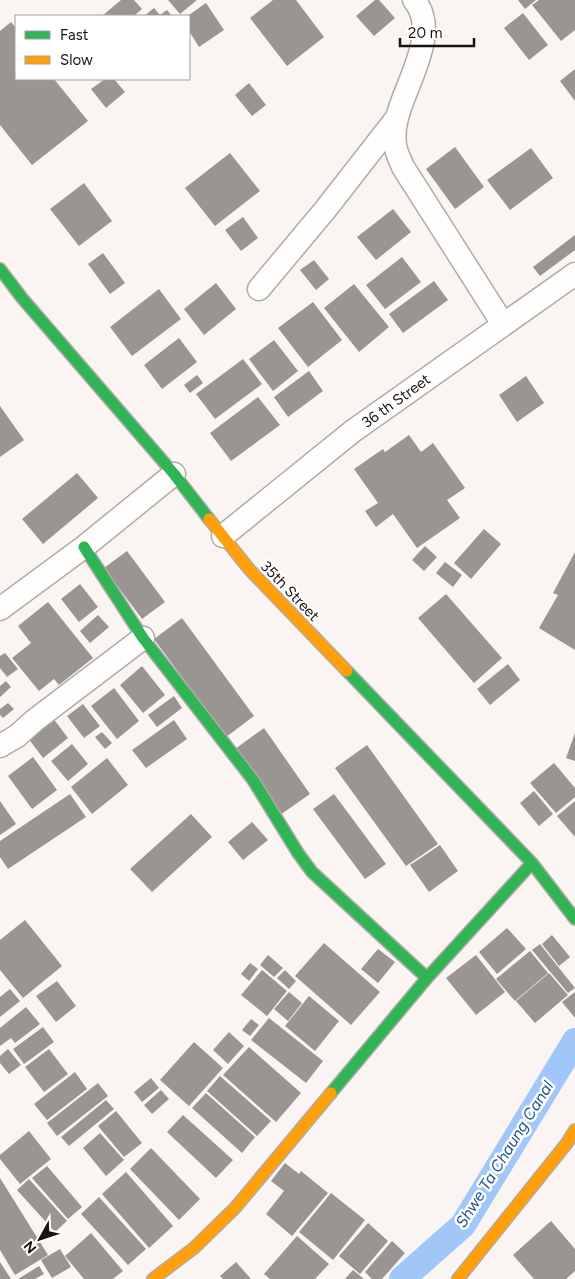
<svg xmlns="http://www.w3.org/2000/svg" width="575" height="1279" font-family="Figtree,sans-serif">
<rect width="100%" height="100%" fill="#faf5f3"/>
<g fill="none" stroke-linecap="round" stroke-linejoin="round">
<path stroke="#a1c7f9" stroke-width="26" d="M402 1279 463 1225 575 1041"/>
</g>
<path fill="#9a9492" d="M121 0H134L142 9 134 16H102Z
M168 0H197L180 14Z
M273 0H296L324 37 287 66 250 18Z
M375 0H379L395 18 374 36 356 16Z
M518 0H536L525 9Z
M539 0H575V30L561 41 532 5Z
M206 3 224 30 199 47 189 31V15Z
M154 8 160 15 167 10 172 16H144Z
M523 13 548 45 529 60 504 28Z
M11 22 16 28V79H54L88 121 32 165 0 125V31Z
M575 69V101L560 81Z
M105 79H114L125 92 106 108 91 89Z
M249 83 266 105 252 116 235 95Z
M455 147 484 187 455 209 426 169Z
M531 148 553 178 510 210 487 180Z
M230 153 260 191 215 226 185 188Z
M84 183 112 221 79 246 50 209Z
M393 209 411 232 376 260 357 237Z
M243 217 258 238 241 251 225 230Z
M575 235V250L540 276 533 267Z
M103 253 125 283 110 294 88 264Z
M402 257 421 282 385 309 366 285Z
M314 260 329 279 316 290 300 270Z
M434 281 448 300 403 333 389 314Z
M216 283 236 309 204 335 184 309Z
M354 284 389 327 359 352 324 308Z
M159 289 181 319 132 356 110 327Z
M313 302 342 340 308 367 278 328Z
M179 338 197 362 162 389 144 365Z
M274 340 298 371 273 391 249 359Z
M243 359 262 384 215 419 196 394Z
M309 371 323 391 288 417 274 397Z
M197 375 203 383 190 393 184 385Z
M526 376 544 403 517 422 499 395Z
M258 397 280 425 231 461 210 433Z
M0 406 24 440 0 457Z
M409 435 421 452 433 443 465 488 447 500 460 518 417 548 393 514 376 527 365 511 378 503 354 469 383 449 385 452Z
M77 473 98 498 43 544 22 519Z
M484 529 501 544 471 579 454 563Z
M425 546 437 557 424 571 412 560Z
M127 551 165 602 142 619 104 568Z
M575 552V650L539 628 558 595 553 593Z
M445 562 462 575 453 587 436 573Z
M80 584 98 607 79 622 61 599Z
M446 594 502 658 474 683 418 618Z
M48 602 93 658 59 685 54 679 39 691 12 658 31 643 18 626Z
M98 615 109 627 90 643 80 631Z
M182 618 254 716 226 737 154 639Z
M5 653 18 669 7 677 0 668V656Z
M508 664 520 680 490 705 477 689Z
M142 666 165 695 143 713 120 685Z
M6 681 11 687 0 697V686Z
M114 688 139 721 117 739 91 706Z
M174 696 182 708 157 727 148 715Z
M8 703 14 709 3 718 0 715V709Z
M83 704 100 726 84 738 67 716Z
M53 718 68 738 43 758 28 738Z
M174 720 187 739 146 768 132 750Z
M264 728 310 794 280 815 235 749Z
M102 732 112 743 105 749 95 737Z
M575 733V761L566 758Z
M72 744 88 764 68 781 51 761Z
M367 745 438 844 406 866 335 768Z
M33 757 57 790 32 809 8 776Z
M107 758 128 785 92 814 71 787Z
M554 763 575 788V797L556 813 530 783Z
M534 791 553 814 539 826 520 803Z
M70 794 86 817 8 869 0 857V841Z
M334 794 386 864 365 879 313 809Z
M0 801 16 824 0 835Z
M575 801V837L557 816Z
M191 814 212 837 152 892 130 869Z
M252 822 268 840 243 860 228 842Z
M440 845 458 871 429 892 410 865Z
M25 920 62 966 23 998 0 970V940Z
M507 928 526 949 497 974 479 952Z
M552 935 570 957 559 966 542 944Z
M324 943 380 992 351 1025 295 976Z
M540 944 575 988 568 993 532 950Z
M378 949 395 962 378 983 361 969Z
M530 951 548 973 515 1001 496 979Z
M268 955 283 968 274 977 260 965Z
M476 955 505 992 476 1015 446 978Z
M250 963 258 969 249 981 241 974Z
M262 970 287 991 267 1016 241 995Z
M285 970 296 981 289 989 277 978Z
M549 973 568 995 535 1023 516 1001Z
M57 981 76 1006 56 1022 36 996Z
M10 989 20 1001 0 1017V997Z
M289 992 302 1003 288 1021 274 1009Z
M575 992V1018L562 1002Z
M309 996 339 1021 315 1051 285 1026Z
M26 1007 40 1024 15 1043 11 1038 0 1046V1028Z
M269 1018 323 1061 306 1083 251 1040Z
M251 1019 259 1025 250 1036 242 1030Z
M43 1027 54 1042 24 1064 13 1049Z
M229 1032 244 1046 228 1064 213 1050Z
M194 1042 223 1068 189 1106 160 1080Z
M249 1047 301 1093 276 1122 223 1075Z
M8 1049 21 1065 9 1074 0 1063V1056Z
M49 1049 68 1074 44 1092 25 1067Z
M75 1072 87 1089 47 1120 34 1104Z
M220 1076 271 1121 257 1136 207 1091Z
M151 1078 159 1088 142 1102 134 1092Z
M98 1083 108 1096 57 1136 47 1123Z
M161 1090 169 1099 152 1114 144 1105Z
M206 1093 255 1137 242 1153 192 1108Z
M106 1100 114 1109 69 1146 61 1137Z
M116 1111 142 1143 124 1157 98 1126Z
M183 1115 233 1160 216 1178 167 1132Z
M29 1131 51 1159 20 1184 0 1159V1155Z
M100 1133 124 1160 106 1176 83 1148Z
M151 1148 200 1199 179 1220 130 1169Z
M285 1163 299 1174 301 1171 328 1193 292 1236 266 1214 284 1191 271 1181Z
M47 1166 82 1207 68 1219 32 1178Z
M126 1172 173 1226 149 1248 102 1194Z
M0 1178 48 1255 15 1275 0 1250Z
M29 1179 67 1221 55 1232 17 1190Z
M331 1193 365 1220 333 1260 299 1232Z
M99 1197 146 1249 128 1265 81 1214Z
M551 1221 575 1249V1271L566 1279H534L513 1255Z
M368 1223 388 1241 360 1274 339 1256Z
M91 1233 123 1271 113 1279H84L65 1256Z
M297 1236 329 1264 315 1279H270L264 1274Z
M392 1241 405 1253 382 1279H372L365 1272Z
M60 1249 71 1267 52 1278 41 1260Z
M0 1262 11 1279H0Z
M236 1262 251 1279H223L220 1276Z
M39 1266 44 1274 35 1279H18Z
M353 1270 364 1279H345Z"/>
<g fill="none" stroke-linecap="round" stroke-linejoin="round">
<defs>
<path id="street" d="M414 0C441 32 405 84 397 118 395 125 394 137 395 145 396 152 400 160 403 167L503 324
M259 289 325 210 396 119
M223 536 353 431 575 274
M0 609 84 547 174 474
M0 746 17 736 35 720 143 638"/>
<path id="fast" d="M0 269 22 298 174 474 209 519
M84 547 143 638 253 780 298 853 312 872 427 978
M347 671 532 863 575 919
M331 1093 427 978 532 863"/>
<path id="slow" d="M209 519 249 569 347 671
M153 1279 194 1248 235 1208 331 1093
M458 1279 567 1143 575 1130"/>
</defs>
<use href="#street" stroke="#b1aba8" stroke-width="25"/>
<use href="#fast" stroke="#b1aba8" stroke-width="14"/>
<use href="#slow" stroke="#b1aba8" stroke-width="14"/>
<use href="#street" stroke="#fefefd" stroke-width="22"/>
<use href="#fast" stroke="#30b455" stroke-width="11"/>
<use href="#slow" stroke="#ff9f0a" stroke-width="11"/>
</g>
<g text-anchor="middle" stroke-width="5" stroke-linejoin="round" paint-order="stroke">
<g font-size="15" fill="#19120f" stroke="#fff">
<text transform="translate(396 401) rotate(-36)" y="5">36 th Street</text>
<text transform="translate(290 591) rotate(46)" y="5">35th Street</text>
</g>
<g font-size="16" font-style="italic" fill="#1e5394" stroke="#fff">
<text transform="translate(504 1154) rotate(-58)" y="6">Shwe Ta Chaung Canal</text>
</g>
</g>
<rect x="15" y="15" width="175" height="65" fill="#ffffff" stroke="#a3a09f"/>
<rect x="25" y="31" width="25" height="8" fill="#30b455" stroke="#a3a09f"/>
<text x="60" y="40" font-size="15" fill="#19120f">Fast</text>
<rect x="25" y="56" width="25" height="8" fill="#ff9f0a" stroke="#a3a09f"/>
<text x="60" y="65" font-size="15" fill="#19120f">Slow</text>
<g transform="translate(40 1239) rotate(230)" stroke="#ffffff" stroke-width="4" paint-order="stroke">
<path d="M0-4L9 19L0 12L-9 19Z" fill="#19120f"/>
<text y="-8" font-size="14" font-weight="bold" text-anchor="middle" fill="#19120f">N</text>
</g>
<path d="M400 38v8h74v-8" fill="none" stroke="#19120f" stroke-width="2.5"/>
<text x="408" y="38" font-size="15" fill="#19120f" stroke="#ffffff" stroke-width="4" paint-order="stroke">20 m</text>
</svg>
